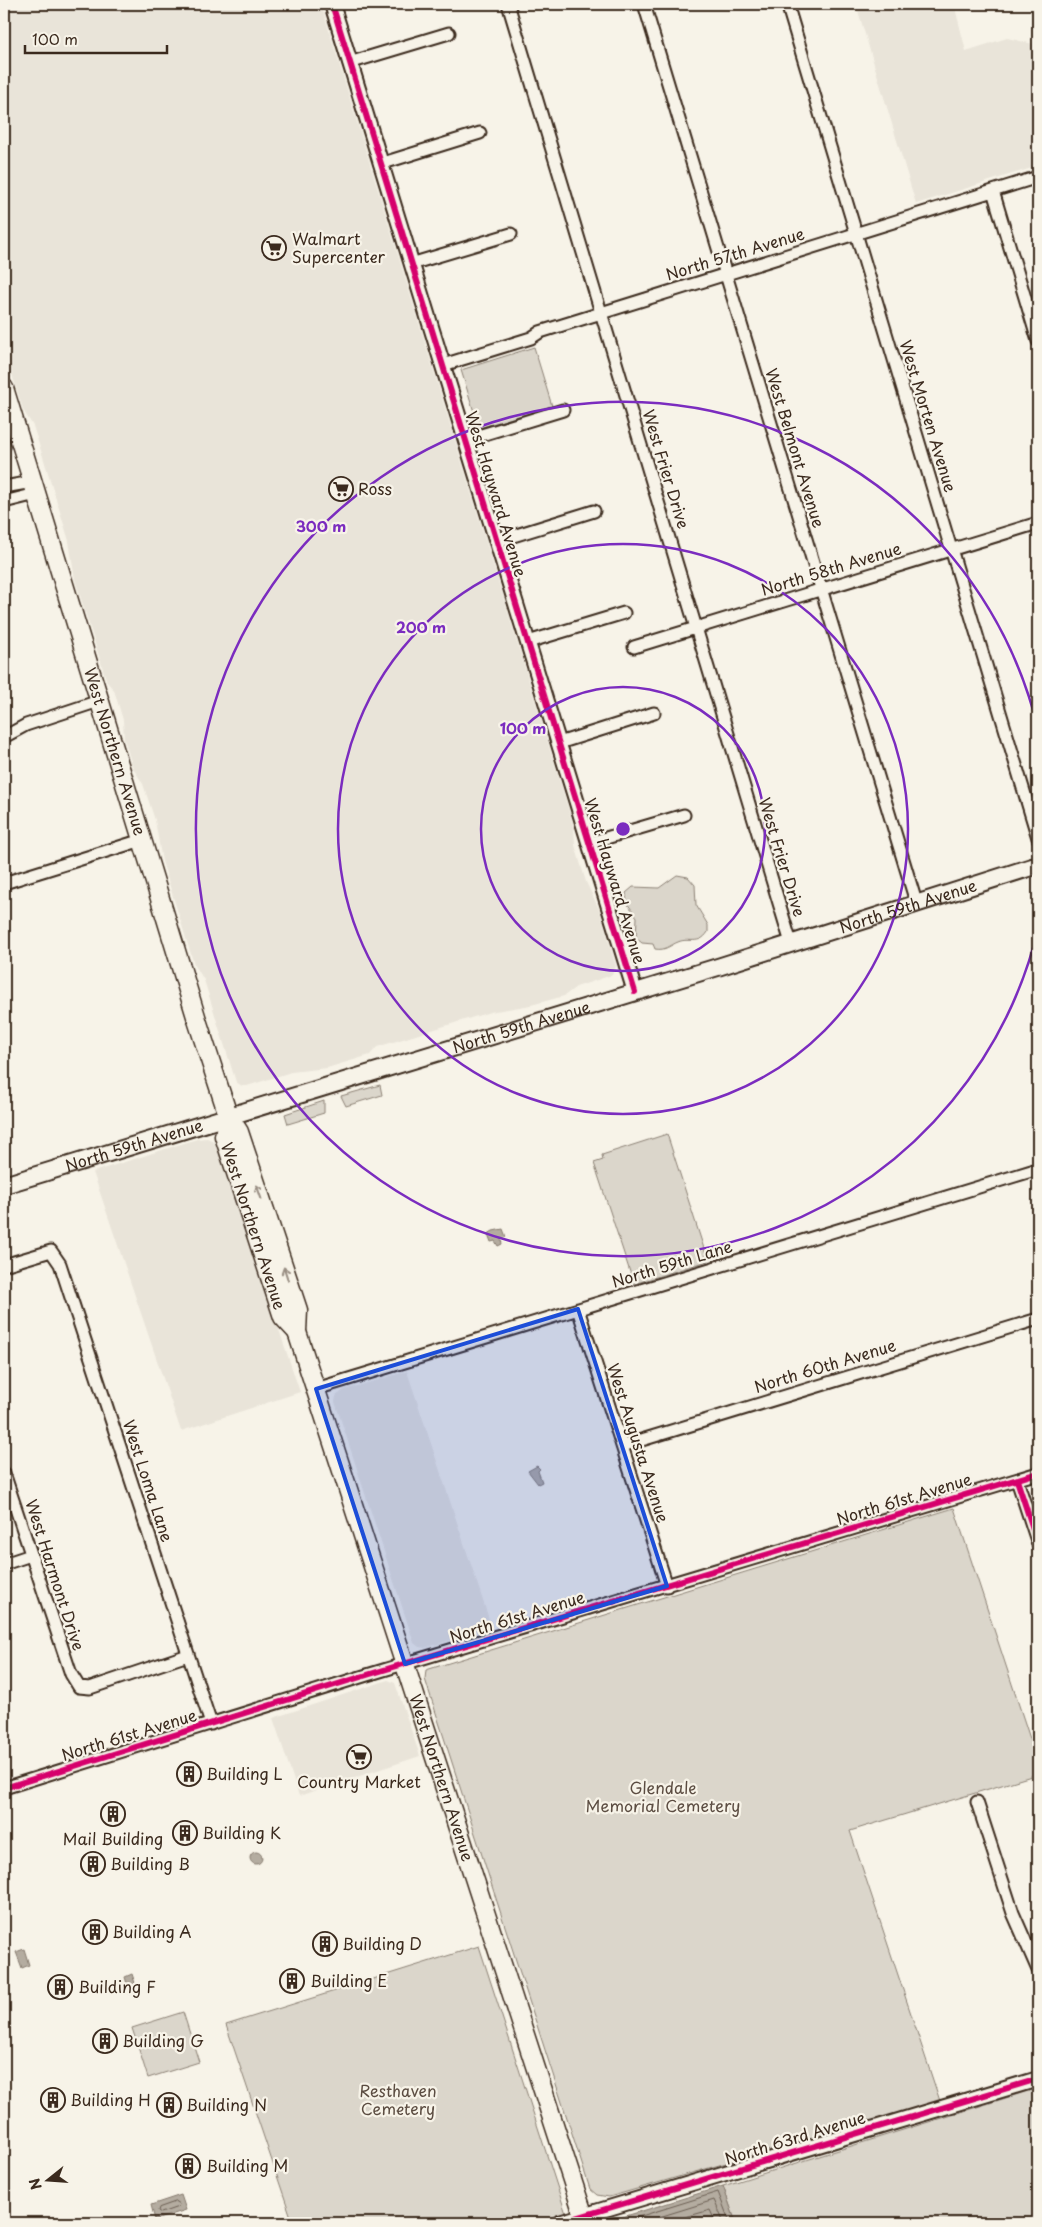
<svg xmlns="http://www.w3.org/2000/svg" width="1042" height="2227" font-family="'Playpen Sans',sans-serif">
<rect width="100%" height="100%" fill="#f7f3e8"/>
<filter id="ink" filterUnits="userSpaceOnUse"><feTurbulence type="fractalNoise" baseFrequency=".02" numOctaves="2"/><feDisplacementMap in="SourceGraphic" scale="10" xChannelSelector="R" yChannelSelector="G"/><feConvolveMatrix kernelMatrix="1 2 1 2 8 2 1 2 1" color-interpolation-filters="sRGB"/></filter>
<g filter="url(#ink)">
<path fill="#e9e4d9" d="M4 4H321L574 827 575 845 586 882 600 911 616 966 612 975 576 987 564 996 531 1005 490 1012 377 1047 370 1055 327 1068 291 1072 247 1086H242L236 1082 204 980 194 964 162 861 155 820 143 784 133 768 124 739 123 720 114 690 107 682 75 580 69 541 44 460 33 426 23 410 4 348Z
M856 4H954L966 51 1007 38 1038 45V166L916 204Z
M207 1138 213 1141 218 1149 300 1392 181 1431 93 1172 197 1139Z
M407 1371 492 1628 425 1648 419 1647 414 1643 335 1402 336 1396 344 1390Z
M388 1680 395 1683 420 1756 299 1796 273 1718Z"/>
<path fill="#dbd6cb" stroke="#8b8074" d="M534 347 552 406 479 428 461 370Z
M677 875 688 877 695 885 696 905 708 925V932C699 946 689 937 678 942 670 945 666 951 655 949L653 944 642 943 636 938 637 917 627 903 626 893 633 887 659 888Z
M380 1085 382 1095 346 1106 341 1096Z
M324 1101V1113L288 1124 285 1114Z
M667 1134 708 1261 634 1284 594 1163 603 1160 602 1155Z
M954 1508 1038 1763V1774L850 1831 940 2101 609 2197 597 2195 590 2189 425 1679 426 1670Z
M479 1946 569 2223H293L226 2025Z
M183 2012 199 2062 148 2078 132 2028Z
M1038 2088V2223H736L723 2186Z"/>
<path fill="#b4aca0" stroke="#84786c" d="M503 1229 506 1237 501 1239 502 1244 498 1246 495 1241 491 1242 488 1234 493 1231Z
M537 1466 540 1469 538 1471 542 1482 538 1484 528 1471Z
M250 1858a6 6 0 1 1 12 0a6 6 0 1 1-12 0Z
M24 1949 29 1965 22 1968 16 1952Z
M132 1974 138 1992 130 1994 125 1977Z
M723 2186 736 2223H608L613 2220Z
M181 2195 186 2210 155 2220 151 2205Z"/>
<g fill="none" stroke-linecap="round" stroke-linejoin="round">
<path stroke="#6b5e52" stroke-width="1" d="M176 2202 179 2204 178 2207 161 2213 158 2211 159 2208Z
M619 2223 718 2192 730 2223
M640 2223 714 2200 724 2223
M665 2223 710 2210 716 2223"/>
<defs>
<path id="minor" d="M508 4 791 943
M644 4 916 902
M787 4 1038 838
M349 63 449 33
M380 164 480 133
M993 191 1038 341
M411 264 511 234
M443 365 531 338 540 332 1038 177
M465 440 563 410
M4 487 32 482
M4 502 36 494
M497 541 594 511
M528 642 624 613
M634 647 1038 523
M4 737 26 725 99 701
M559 743 654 713
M589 843 684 815
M4 883 142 840
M4 1265 51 1251 60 1264 211 1724
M578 1309 667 1586
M316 1389 1038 1169
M622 1446 1038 1319
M4 1473 71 1674 79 1687 90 1688 188 1655
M1017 1480 1038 1544
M4 1564 31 1555
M4 1788 367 1675 1038 1473
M977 1802 1013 1913 1038 1970"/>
<path id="tertiary" d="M332 4 635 992
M559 2223 1038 2079"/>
<g id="secondary">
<path id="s1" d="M4 1185 721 966 1038 865"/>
</g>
<g id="primary">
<path id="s2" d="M4 388 198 1023 228 1115 239 1132 298 1310 297 1332 586 2223"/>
<path id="s3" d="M228 1115 224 1136 283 1317 297 1332"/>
</g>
</defs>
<use href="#minor" stroke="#3b2a1e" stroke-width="15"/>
<use href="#tertiary" stroke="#3b2a1e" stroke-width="18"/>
<use href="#secondary" stroke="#3b2a1e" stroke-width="20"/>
<use href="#primary" stroke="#3b2a1e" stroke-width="21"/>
<use href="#minor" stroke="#f7f3e8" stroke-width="11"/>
<use href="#tertiary" stroke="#f7f3e8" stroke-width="14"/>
<use href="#secondary" stroke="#f7f3e8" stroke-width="16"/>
<use href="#primary" stroke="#f7f3e8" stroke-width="18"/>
<defs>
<path id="cycleway" d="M332 4 635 992
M1017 1480 1038 1544
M4 1788 367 1675 1038 1473
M559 2223 1038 2079"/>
</defs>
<use href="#cycleway" stroke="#f7f3e8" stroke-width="9"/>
<use href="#cycleway" stroke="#d6006c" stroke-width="6"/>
</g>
<defs><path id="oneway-shaft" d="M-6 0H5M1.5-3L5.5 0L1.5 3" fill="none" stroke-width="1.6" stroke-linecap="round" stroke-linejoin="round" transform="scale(1.25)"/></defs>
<g stroke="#998e83">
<use href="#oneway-shaft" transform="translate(259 1192) rotate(-109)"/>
<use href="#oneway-shaft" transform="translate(286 1274) rotate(-108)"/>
</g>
</g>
<path fill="#1d4ed8" fill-opacity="0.2" stroke="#1d4ed8" stroke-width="4" stroke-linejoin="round" d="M578 1309 667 1586 405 1664 316 1389Z"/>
<g fill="none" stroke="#7b2cbf" stroke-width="2.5">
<circle cx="623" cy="829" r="142"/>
<circle cx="623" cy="829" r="285"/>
<path d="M1038 929A427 427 0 1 1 1038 729"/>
</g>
<defs>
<symbol id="supermarket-ring" viewBox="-11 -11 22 22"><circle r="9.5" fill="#f7f3e8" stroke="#3b2a1e" stroke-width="1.5"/><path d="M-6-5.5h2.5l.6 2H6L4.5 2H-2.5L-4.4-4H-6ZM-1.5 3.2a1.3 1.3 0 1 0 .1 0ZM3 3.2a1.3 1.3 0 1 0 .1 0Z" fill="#3b2a1e"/></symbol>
<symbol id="building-ring" viewBox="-11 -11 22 22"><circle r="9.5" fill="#f7f3e8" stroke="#3b2a1e" stroke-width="1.5"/><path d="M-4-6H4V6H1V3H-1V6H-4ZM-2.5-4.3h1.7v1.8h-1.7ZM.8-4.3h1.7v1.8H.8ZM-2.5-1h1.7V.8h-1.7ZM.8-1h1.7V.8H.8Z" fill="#3b2a1e"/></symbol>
</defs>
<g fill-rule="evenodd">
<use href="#supermarket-ring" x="260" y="234" width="28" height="28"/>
<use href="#supermarket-ring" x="327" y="475" width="28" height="28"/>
<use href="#supermarket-ring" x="345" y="1743" width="28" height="28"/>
<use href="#building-ring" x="175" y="1760" width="28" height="28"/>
<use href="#building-ring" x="99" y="1800" width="28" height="28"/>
<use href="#building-ring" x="171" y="1819" width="28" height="28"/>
<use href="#building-ring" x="79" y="1850" width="28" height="28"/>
<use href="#building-ring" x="81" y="1918" width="28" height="28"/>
<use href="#building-ring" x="311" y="1930" width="28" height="28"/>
<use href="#building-ring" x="278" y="1967" width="28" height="28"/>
<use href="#building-ring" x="46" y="1973" width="28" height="28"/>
<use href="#building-ring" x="91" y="2027" width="28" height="28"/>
<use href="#building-ring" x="39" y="2086" width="28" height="28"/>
<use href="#building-ring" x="155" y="2091" width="28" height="28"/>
<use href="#building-ring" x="174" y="2152" width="28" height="28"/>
</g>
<g text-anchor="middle" stroke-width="4.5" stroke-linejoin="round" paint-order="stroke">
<g font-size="16" fill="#3b2a1e" stroke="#f7f3e8" text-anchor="start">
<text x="292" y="245">Walmart<tspan x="292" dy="18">Supercenter</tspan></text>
<text x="358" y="495">Ross</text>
<text x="206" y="1780">Building L</text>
<text x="359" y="1788" text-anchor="middle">Country Market</text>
<text x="202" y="1839">Building K</text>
<text x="113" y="1845" text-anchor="middle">Mail Building</text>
<text x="110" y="1870">Building B</text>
<text x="112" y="1938">Building A</text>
<text x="342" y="1950">Building D</text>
<text x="310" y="1987">Building E</text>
<text x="78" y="1993">Building F</text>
<text x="122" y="2047">Building G</text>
<text x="70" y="2106">Building H</text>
<text x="186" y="2111">Building N</text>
<text x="206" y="2172">Building M</text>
</g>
<g font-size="16" fill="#3b2a1e" stroke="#f7f3e8">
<text transform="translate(735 254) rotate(-17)" y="6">North 57th Avenue</text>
<text transform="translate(928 416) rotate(73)" y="6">West Morten Avenue</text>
<text transform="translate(795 448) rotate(73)" y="6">West Belmont Avenue</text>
<text transform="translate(666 469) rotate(73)" y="6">West Frier Drive</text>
<text transform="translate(496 494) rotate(73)" y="6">West Hayward Avenue</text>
<text transform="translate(831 569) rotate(-17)" y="6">North 58th Avenue</text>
<text dy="6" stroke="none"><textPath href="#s2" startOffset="380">West Northern Avenue</textPath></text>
<text transform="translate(782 857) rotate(73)" y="6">West Frier Drive</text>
<text transform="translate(615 881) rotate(73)" y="6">West Hayward Avenue</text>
<text dy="6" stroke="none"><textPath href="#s1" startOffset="946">North 59th Avenue</textPath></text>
<text dy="6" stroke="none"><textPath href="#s1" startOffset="541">North 59th Avenue</textPath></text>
<text dy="6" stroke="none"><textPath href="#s1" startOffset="136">North 59th Avenue</textPath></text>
<text dy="6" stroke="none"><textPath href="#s3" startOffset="116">West Northern Avenue</textPath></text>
<text transform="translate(672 1264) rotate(-17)" y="6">North 59th Lane</text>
<text transform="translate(825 1366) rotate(-17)" y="6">North 60th Avenue</text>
<text transform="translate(638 1443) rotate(72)" y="6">West Augusta Avenue</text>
<text transform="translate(148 1481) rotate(72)" y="6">West Loma Lane</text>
<text transform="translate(904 1499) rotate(-17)" y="6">North 61st Avenue</text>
<text transform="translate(55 1575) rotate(72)" y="6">West Harmont Drive</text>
<text transform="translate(517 1617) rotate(-17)" y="6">North 61st Avenue</text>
<text transform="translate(129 1735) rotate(-17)" y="6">North 61st Avenue</text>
<text dy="6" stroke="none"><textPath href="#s2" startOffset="1459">West Northern Avenue</textPath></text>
<text transform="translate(795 2138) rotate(-17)" y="6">North 63rd Avenue</text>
</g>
<g font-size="16" fill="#5b4c41" stroke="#f7f3e8">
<text x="663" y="1794">Glendale<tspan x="663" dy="18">Memorial Cemetery</tspan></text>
<text x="398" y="2097">Resthaven<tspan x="398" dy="18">Cemetery</tspan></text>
</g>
</g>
<circle cx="623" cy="829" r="8" fill="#7b2cbf" stroke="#f7f3e8" stroke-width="2.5"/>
<g font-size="15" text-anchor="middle" font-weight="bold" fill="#7b2cbf" stroke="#f7f3e8" stroke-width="4.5" stroke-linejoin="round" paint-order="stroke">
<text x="321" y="532">300 m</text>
<text x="421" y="633">200 m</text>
<text x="523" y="734">100 m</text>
</g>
<rect width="1042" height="2227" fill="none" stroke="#f7f3e8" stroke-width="20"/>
<rect x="10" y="10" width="1022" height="2207" fill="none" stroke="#3b2a1e" stroke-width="2" filter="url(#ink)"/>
<g transform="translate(48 2180) rotate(253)" stroke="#f7f3e8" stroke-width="4" paint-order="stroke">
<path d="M0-4L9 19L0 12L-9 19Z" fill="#3b2a1e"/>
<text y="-8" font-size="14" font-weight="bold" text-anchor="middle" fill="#3b2a1e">N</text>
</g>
<path d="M25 45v8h142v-8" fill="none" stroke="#3b2a1e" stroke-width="2.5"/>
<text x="32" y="45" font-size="15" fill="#3b2a1e" stroke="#f7f3e8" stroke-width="4" paint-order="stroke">100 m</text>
</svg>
